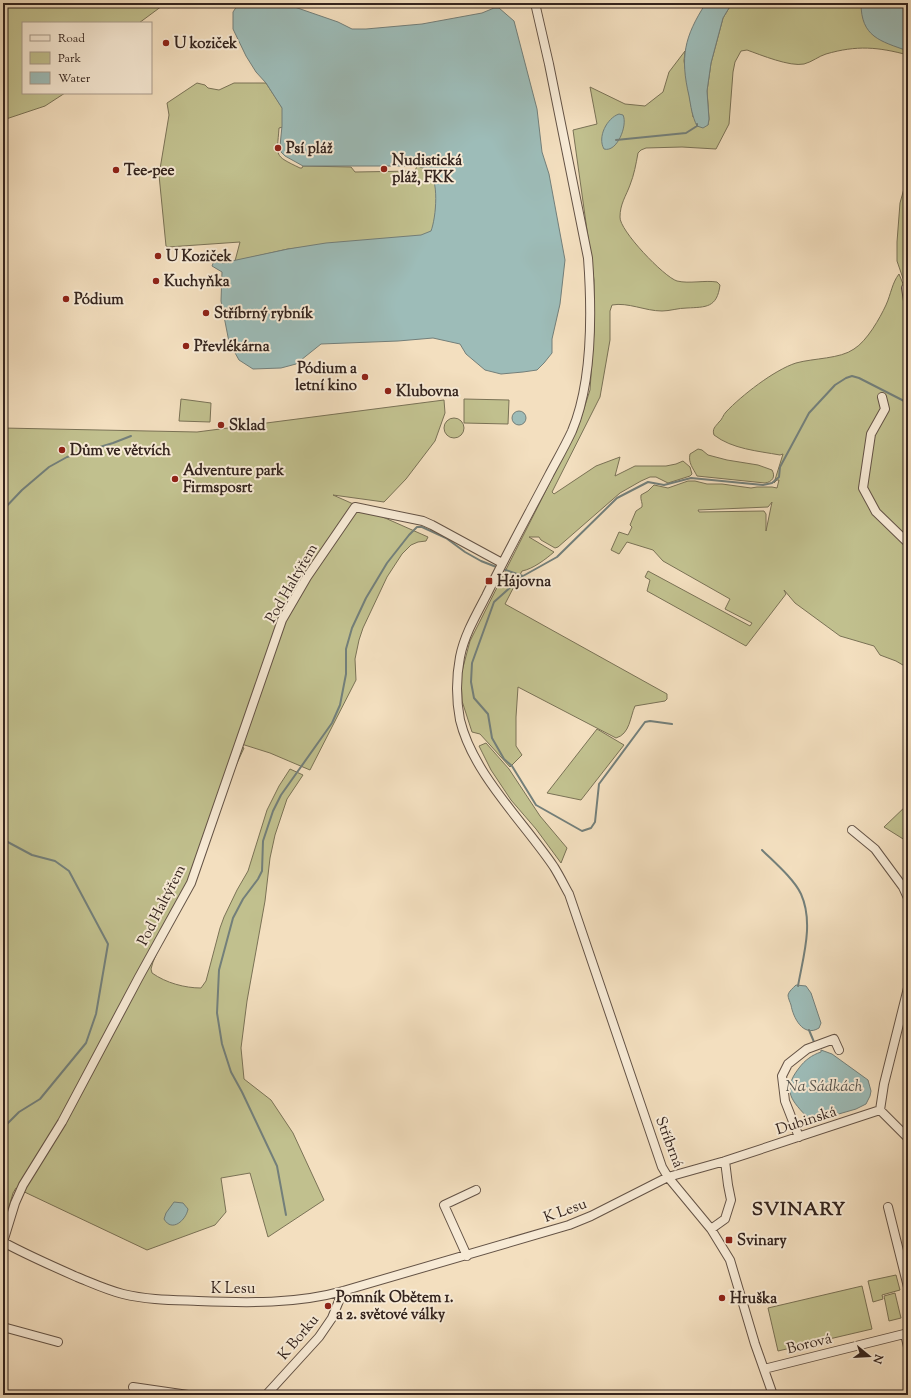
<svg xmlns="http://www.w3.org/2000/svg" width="911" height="1398" font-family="'Sorts Mill Goudy',serif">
<rect width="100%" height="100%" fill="#f3dfbf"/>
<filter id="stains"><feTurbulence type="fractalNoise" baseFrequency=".005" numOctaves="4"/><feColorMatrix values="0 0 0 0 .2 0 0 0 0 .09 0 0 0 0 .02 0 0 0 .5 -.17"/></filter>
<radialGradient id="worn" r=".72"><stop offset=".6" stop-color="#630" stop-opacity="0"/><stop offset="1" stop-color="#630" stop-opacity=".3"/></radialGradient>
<path fill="#c1c08e" stroke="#7a7256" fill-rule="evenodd" d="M3 3H166L139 23H23V93H65L45 106 6 119H3Z
M732 3H908V55C878 47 857 45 826 54 819 56 812 62 804 64 790 67 761 55 747 50L741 51 735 62 733 72 729 124 716 149 682 147 646 148 641 150 638 153C636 164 634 175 630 185 626 196 620 204 620 217 619 230 664 277 677 281 690 284 704 280 717 282L720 285C717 308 706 307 687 308 678 308 670 311 662 311 645 311 628 302 612 305L610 311V340L600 397 552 492 554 494 596 466 620 457 615 476 635 466H666L676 464 683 461 690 467 692 474 690 476 668 483 656 477H650L641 481 620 493 558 547 555 548 541 540 539 537H529L554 552C546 559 533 569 522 571L505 604 667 694V699L665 701 635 706C630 717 630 734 616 738L518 687 516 717V746L522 755 510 767 480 734 472 732 462 701 461 675 470 641 578 427 590 390 594 331V280L573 130 597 124 590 87 625 104 645 106 663 92 669 72 685 51 684 61 693 117 708 125 709 119 707 91 711 63 723 18Z
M197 83 205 85 208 88 219 90 234 83H266L283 109V127L279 128C277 157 273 155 300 168H302L303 166 351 167 355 172 415 171 417 166C425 168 431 171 435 179 439 189 436 221 432 232L422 236 288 249 235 261 240 242 168 247 166 246 159 175 169 115 167 103Z
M908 174V293L897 261V242L900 203Z
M899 274 908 296V668L896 661 880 655 874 646 840 636 795 603 784 590 786 594 746 646 647 591 650 580 645 577 648 571 750 626 752 623 725 609 730 599 663 561 653 550 627 542 619 554 611 550 619 532 628 535 632 527 630 525 636 511 642 507C643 503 640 500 641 495L648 491 654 485 668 488 688 481H695L707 484H722L751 488 757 487H772L777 488 779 480H777L774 483 783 454 780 455C758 451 732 449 714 435 712 429 715 427 719 422 722 420 723 415 726 412 741 396 774 370 796 363 814 358 840 359 854 349 867 341 880 318 886 305 891 294 892 283 899 274ZM772 502 766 531V514L764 511 699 512 698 510 768 507Z
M181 399 211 403 210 422 179 421Z
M464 399 509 400 508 424 464 423Z
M444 400 445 413 435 441 406 479 384 502 333 495 428 537 426 541 418 542 411 545 402 554 387 577 363 628 359 640 355 659 356 680 310 770 270 753 235 742 244 748 232 774 222 801 153 962 151 969 152 973C166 983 185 988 201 988L206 981 220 928 224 917 237 890 248 871 267 810 279 786 290 769 303 775 287 799 275 835 270 858 265 901 247 1001 241 1048 244 1079 271 1100 293 1133 324 1200 268 1237 250 1173 221 1178 226 1212 215 1225 147 1250 16 1188 13 1193 3 1228V428L197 432Z
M444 428a10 10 0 1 1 20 0a10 10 0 1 1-20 0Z
M698 449 702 450 708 455 727 460 758 465 772 470C776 477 772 482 765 483L697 476C693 468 688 463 690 454Z
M597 729 624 745 581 800 547 793Z
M486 743 509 769 540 816 567 848 561 863 536 829 511 800 491 770 479 746Z
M908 804V842L884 827Z
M896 1275 900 1290 882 1295 883 1299 873 1302 868 1281Z
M862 1286 872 1329 778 1351 768 1308Z
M895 1293 901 1318 889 1321 884 1296Z"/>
<path fill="#9dbcb8" stroke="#737f7a" d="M239 3H283L338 22 352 29H366L422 24 482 13 494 8H499L514 21 537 109 542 152 549 174 565 260 560 304 552 339V353L544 363 537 370 523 372 501 374 485 370 466 354 460 344 433 338 398 341 321 344 296 364 281 368 253 369 239 360 229 342 221 301 222 272 212 266 214 261 224 263 227 262 288 249 326 243 421 235 431 231C436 218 440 178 427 169 424 168 420 167 417 166H303L285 156 281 152 280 146 282 126V108L266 83 256 72 246 56 233 29V12Z
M706 3H732L723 18 711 63 707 91 709 119 708 125 703 128 697 126C692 116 691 107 689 96 680 57 684 37 706 3Z
M861 3H908V51C880 41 861 37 861 3Z
M619 114 623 115C628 125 617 153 604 149 597 137 607 118 619 114Z
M512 418a7 7 0 1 1 14 0a7 7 0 1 1-14 0Z
M796 985 806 986 811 993 821 1023 819 1028C803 1038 793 1017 791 1005 790 1002 788 998 788 995 789 991 793 988 796 985Z
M821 1050 832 1054 868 1080 871 1091 870 1096 866 1104 856 1109 818 1120 809 1119C792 1101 781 1091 799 1068 805 1060 812 1055 821 1052Z
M174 1202 183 1203 188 1209C186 1220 172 1233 164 1219L166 1213Z"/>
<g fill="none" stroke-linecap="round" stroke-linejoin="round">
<path stroke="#737f7a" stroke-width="2" d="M616 140 686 133 697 126V124
M3 510 22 490 49 467 67 457 113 443 131 436
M503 569 523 576
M672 724 650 721 645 722 599 784 595 822 591 828 582 831 536 805 512 766 504 759 492 738 488 714 474 698 471 682 472 663 494 602 523 576 557 557 617 498 648 482 664 485 691 478 763 485 772 483 779 477 780 467 809 413 835 385 846 378 852 376 859 378 908 403
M3 838 4 840 32 855 55 861 69 871 108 944 96 1014 86 1043 40 1099 19 1112 3 1128
M762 850C774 862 794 879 801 894 814 923 803 957 798 986
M809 1030 814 1042
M286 1215 277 1166 242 1092 231 1072 222 1044 217 1013 219 970 233 918 243 899 258 879 262 871 263 841 273 811 281 795 332 723 340 705 346 674V649L352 628 366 598 387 563 409 535 417 527H422L446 538 465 552 481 561 499 568"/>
<defs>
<path id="minor" d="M535 3 549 64 588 258C592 312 593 381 572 431 565 446 557 460 549 475 528 515 506 555 486 596 476 615 464 636 460 657 456 678 456 699 460 720 473 774 523 821 554 867 559 875 564 885 569 894L662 1167 668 1177 711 1229 730 1260 755 1344 773 1395
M906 288 908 301
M882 397 885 409 871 434 863 488 876 512 908 543
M852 830 875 849 903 887 908 898
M880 1110 908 1138
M799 1137 785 1101 782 1076 788 1064 807 1049 834 1039 839 1050
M888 1207 908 1287
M711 1229 725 1219 731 1200 728 1185 725 1161
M3 1242C27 1255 52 1266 77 1277 92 1283 107 1290 123 1294 148 1300 173 1300 198 1301 247 1303 297 1304 343 1291L569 1225 591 1216 668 1177 725 1161 880 1110 884 1084 908 988
M3 1242 15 1203 23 1185 62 1122 139 977 191 883 282 620 307 577 355 507 423 521 432 525 502 563
M467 1256 444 1205 476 1190
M3 1327 58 1342
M905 1334 908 1347
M764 1369 908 1333
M133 1387 188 1395
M266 1395 319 1337 332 1318 343 1291"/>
</defs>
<use href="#minor" stroke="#645346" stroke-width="10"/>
<use href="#minor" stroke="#f7ead5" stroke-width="8"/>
</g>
<g fill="#8f2418" stroke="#f7ead5" stroke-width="1.5">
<circle cx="166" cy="43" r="4"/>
<circle cx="278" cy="148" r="4"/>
<circle cx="384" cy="169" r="4"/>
<circle cx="116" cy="170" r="4"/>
<circle cx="158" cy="256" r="4"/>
<circle cx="156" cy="281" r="4"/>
<circle cx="66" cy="299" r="4"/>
<circle cx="206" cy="313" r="4"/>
<circle cx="186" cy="346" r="4"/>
<circle cx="365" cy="377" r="4"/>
<circle cx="388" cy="391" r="4"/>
<circle cx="221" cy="425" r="4"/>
<circle cx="62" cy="450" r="4"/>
<circle cx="175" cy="479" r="4"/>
<rect x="485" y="577" width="8" height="8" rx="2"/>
<rect x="725" y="1236" width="8" height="8" rx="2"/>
<circle cx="722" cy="1298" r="4"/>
<circle cx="328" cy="1306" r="4"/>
</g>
<g text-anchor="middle" stroke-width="4" stroke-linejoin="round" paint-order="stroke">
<g font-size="15" font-weight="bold" fill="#34241e" stroke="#f7ead5" text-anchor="start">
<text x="174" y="48">U koziček</text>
<text x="286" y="153">Psí pláž</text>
<text x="392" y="165">Nudistická<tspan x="392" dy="17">pláž, FKK</tspan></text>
<text x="124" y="175">Tee-pee</text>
<text x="166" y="261">U Koziček</text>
<text x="164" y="286">Kuchyňka</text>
<text x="74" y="304">Pódium</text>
<text x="214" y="318">Stříbrný rybník</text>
<text x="194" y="351">Převlékárna</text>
<text x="357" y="373" text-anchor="end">Pódium a<tspan x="357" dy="17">letní kino</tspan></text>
<text x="396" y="396">Klubovna</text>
<text x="229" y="430">Sklad</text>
<text x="70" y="455">Dům ve větvích</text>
<text x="183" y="475">Adventure park<tspan x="183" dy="17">Firmsposrt</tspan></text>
<text x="497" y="586">Hájovna</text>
<text x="737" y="1245">Svinary</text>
<text x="336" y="1302">Pomník Obětem 1.<tspan x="336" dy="17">a 2. světové války</tspan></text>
<text x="730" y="1303">Hruška</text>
</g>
<g font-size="15" fill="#34241e" stroke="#f7ead5">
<text transform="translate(291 583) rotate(-60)" y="5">Pod Haltýřem</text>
<text transform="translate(161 905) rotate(-63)" y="5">Pod Haltýřem</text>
<text transform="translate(806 1120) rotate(-18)" y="5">Dubinská</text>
<text transform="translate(670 1142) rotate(69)" y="5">Stříbrná</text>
<text transform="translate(565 1210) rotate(-20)" y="5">K Lesu</text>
<text x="233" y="1293">K Lesu</text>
<text transform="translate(298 1337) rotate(-50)" y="5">K Borku</text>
<text transform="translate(809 1343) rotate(-14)" y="5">Borová</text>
</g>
<g font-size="16" font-style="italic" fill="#54524c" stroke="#f7ead5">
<text x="824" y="1091">Na Sádkách</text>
</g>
<g font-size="19" font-weight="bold" letter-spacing="1" fill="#34241e" stroke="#f7ead5">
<text x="799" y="1215">SVINARY</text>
</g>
</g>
<rect width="911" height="1398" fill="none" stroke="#f3dfbf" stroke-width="16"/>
<rect x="4" y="4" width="903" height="1390" fill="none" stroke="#34241e" stroke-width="2"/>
<rect x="8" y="8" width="895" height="1382" fill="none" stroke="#34241e"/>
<rect x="22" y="22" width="130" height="72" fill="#f7ead5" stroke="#a99b8c"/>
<rect x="30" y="35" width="20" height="6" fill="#f7ead5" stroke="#a99b8c"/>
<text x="58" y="42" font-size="12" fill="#34241e">Road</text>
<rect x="30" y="52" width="20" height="12" fill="#c1c08e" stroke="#a99b8c"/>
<text x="58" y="62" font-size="12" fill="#34241e">Park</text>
<rect x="30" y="72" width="20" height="12" fill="#9dbcb8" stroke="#a99b8c"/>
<text x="58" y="82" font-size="12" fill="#34241e">Water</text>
<g transform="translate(869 1356) rotate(108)" stroke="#f7ead5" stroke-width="3" paint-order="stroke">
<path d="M0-3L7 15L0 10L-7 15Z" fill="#34241e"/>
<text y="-6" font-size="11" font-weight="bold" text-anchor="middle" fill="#34241e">N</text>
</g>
<rect width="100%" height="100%" filter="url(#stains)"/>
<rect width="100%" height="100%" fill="url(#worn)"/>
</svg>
